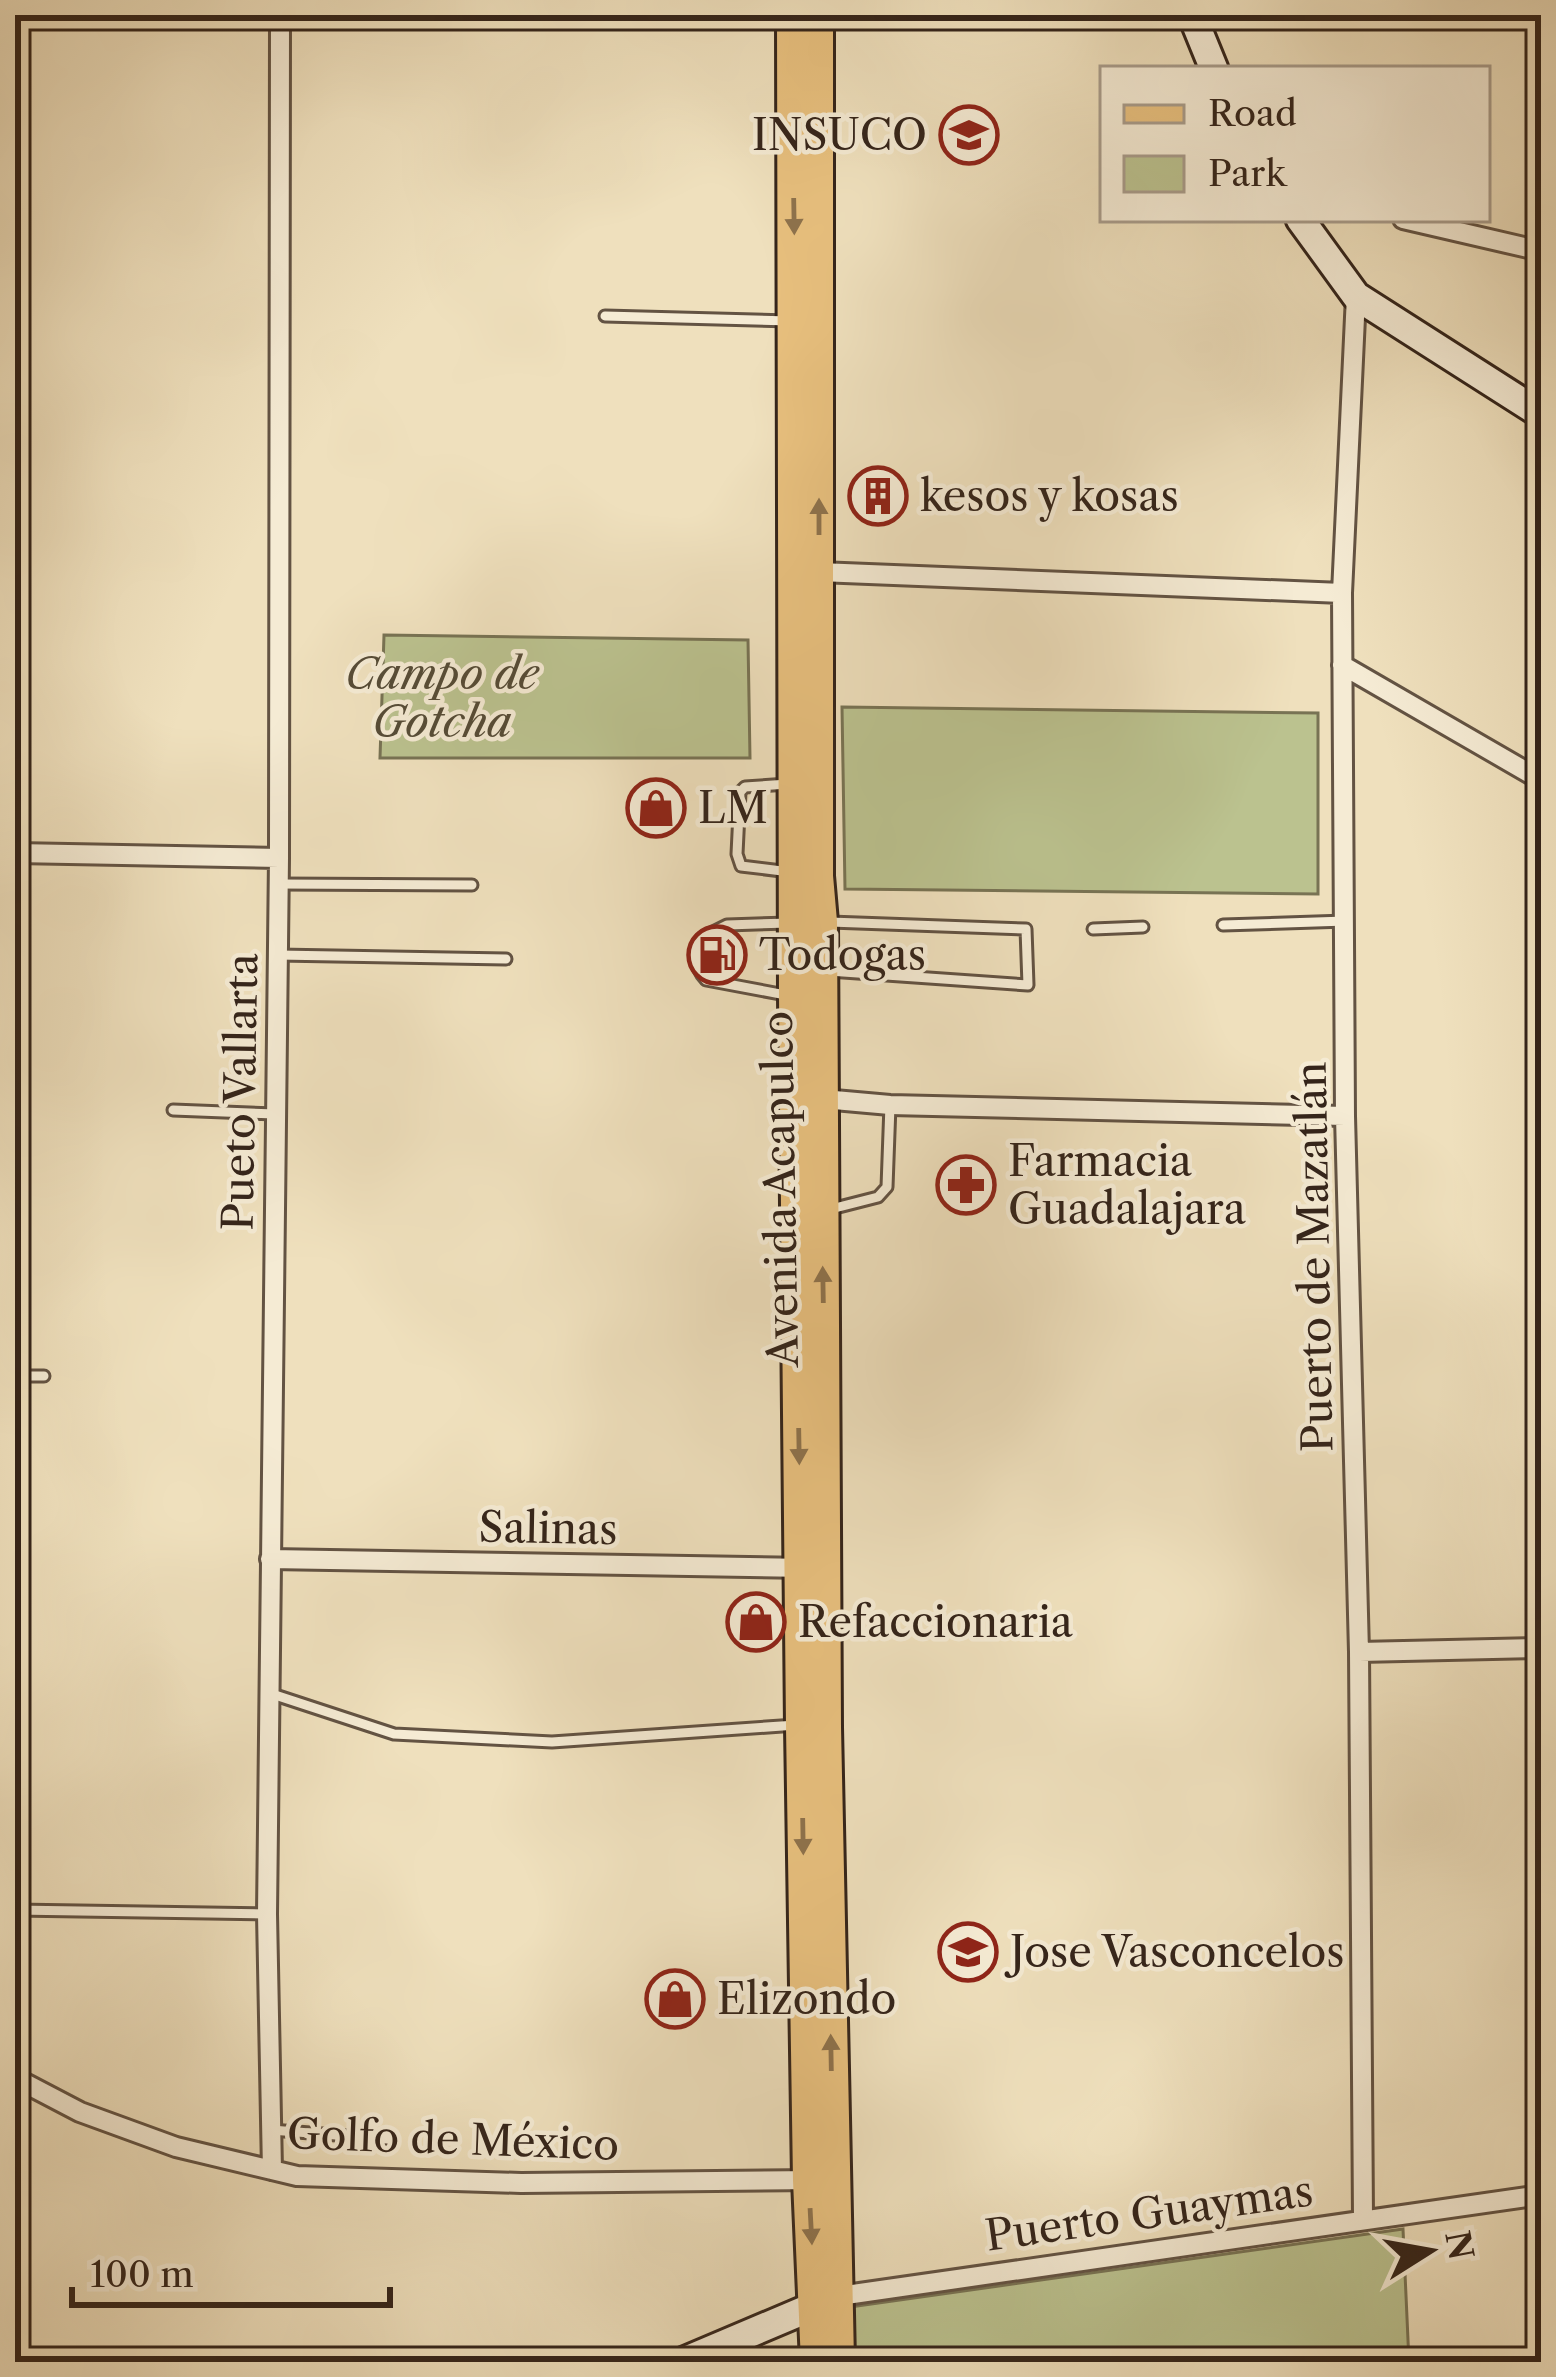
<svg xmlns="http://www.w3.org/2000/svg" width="1556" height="2377" font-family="'Libre Caslon Text',serif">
<rect width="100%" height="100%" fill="#efe0bd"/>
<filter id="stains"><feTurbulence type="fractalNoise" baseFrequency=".00167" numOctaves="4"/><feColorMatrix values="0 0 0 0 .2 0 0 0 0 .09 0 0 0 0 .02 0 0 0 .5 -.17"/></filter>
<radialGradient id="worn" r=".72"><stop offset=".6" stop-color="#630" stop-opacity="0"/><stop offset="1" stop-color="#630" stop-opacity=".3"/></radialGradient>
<path fill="#bbc28f" stroke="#787354" stroke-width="3" d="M384 635 748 640 750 758H380Z
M842 707 1318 713V894L845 889Z
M1403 2229 1409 2362H852L850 2307Z"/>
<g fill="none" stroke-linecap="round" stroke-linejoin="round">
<defs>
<path id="lane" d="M605 316 790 321
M788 784 745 787 740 792 737 854 741 866 790 872
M278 884 472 885
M789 923 727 925 703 937C696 954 693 966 706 980L791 996
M1223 925 1346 921
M1093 929 1143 927
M278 955 506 959
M829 971 1028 985 1026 929 830 922
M173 1110 275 1114
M831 1209 878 1197 887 1187 890 1105
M15 1376H44
M269 1693 394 1734 552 1742 796 1725
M15 1910 267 1914
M271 2130 388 2139"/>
<path id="street" d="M1403 219 1541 251
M1356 296 1342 593 1345 1116 1359 1652 1363 2218
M819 572 1342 593
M1342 665 1541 780
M15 853 279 858
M823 1099 890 1105 1345 1116
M270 1559 808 1568
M1359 1652 1541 1648
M15 2078 80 2112 176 2147 297 2176 521 2183 816 2180
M272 2170 267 1914 279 858 280 15
M839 2296 1541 2195"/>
<path id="secondary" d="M1192 15 1214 69
M1300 219 1356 296 1541 414
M682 2362 833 2298"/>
<path id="primary" d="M792 15 794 996 801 1726 808 2180 816 2362
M818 15V876L822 922 826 1727 839 2362"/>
</defs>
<use href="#lane" stroke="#635343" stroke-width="15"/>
<use href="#street" stroke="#635343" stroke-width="24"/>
<use href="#secondary" stroke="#34241a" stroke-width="33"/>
<use href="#primary" stroke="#34241a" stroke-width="36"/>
<use href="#lane" stroke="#f5ebd4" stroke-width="9"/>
<use href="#street" stroke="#f5ebd4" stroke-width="18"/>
<use href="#secondary" stroke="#f5ebd4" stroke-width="27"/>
<use href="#primary" stroke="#e8c07e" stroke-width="30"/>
</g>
<defs><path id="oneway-solid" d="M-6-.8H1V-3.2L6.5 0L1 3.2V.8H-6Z" transform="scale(3)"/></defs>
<g fill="#8e724c">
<use href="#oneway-solid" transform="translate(794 216) rotate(89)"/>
<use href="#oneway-solid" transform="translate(819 517) rotate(-90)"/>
<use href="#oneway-solid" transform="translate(823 1285) rotate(-91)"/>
<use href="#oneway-solid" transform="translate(799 1446) rotate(89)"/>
<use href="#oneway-solid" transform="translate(803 1836) rotate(89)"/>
<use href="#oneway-solid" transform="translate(831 2053) rotate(-91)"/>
<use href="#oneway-solid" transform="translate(811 2226) rotate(87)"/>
</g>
<defs>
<symbol id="school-ring" viewBox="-11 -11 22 22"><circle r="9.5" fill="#f5ebd4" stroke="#8f2418" stroke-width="1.5"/><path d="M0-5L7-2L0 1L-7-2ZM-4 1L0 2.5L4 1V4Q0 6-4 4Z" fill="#8f2418"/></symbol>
<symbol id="building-ring" viewBox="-11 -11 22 22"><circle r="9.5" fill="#f5ebd4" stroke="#8f2418" stroke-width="1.5"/><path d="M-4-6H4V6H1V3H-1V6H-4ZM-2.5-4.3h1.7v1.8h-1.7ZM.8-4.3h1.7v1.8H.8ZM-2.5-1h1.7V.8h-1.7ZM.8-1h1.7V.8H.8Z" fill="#8f2418"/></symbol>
<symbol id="shop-ring" viewBox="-11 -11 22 22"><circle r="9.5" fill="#f5ebd4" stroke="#8f2418" stroke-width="1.5"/><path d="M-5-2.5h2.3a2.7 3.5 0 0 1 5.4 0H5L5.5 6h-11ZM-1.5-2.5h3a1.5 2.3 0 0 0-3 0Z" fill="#8f2418"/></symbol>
<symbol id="fuel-ring" viewBox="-11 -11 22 22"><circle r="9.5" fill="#f5ebd4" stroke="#8f2418" stroke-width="1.5"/><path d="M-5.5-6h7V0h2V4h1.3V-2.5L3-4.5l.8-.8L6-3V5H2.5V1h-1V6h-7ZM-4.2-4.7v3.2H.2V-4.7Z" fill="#8f2418"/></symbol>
<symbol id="pharmacy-ring" viewBox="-11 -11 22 22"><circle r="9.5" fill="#f5ebd4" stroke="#8f2418" stroke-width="1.5"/><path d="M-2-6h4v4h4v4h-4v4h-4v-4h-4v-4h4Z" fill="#8f2418"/></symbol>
<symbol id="university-ring" viewBox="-11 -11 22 22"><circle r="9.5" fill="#f5ebd4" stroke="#8f2418" stroke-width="1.5"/><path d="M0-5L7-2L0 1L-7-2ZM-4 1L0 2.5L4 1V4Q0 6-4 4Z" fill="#8f2418"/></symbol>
</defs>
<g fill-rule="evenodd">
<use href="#school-ring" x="936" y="102" width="66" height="66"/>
<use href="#building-ring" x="845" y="463" width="66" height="66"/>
<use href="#shop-ring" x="623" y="775" width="66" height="66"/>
<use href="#fuel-ring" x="684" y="922" width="66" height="66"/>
<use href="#pharmacy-ring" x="933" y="1152" width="66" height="66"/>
<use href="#shop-ring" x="723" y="1589" width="66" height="66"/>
<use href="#university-ring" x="935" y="1919" width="66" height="66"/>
<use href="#shop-ring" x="642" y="1966" width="66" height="66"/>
</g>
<g text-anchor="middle" stroke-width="9" stroke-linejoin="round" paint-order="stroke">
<g font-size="42" fill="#34241a" stroke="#f5ebd4" text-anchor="start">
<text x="927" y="150" text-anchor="end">INSUCO</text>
<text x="920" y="511">kesos y kosas</text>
<text x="698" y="823">LM</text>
<text x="759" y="970">Todogas</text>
<text x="1008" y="1176">Farmacia<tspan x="1008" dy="48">Guadalajara</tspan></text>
<text x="798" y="1637">Refaccionaria</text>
<text x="1010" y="1967">Jose Vasconcelos</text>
<text x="717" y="2014">Elizondo</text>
</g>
<g font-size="42" font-style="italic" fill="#564c37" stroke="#f5ebd4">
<text x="442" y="689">Campo de<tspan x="442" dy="48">Gotcha</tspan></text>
</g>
<g font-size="42" fill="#34241a" stroke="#f5ebd4">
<text transform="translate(240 1092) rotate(-89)" y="15">Pueto Vallarta</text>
<text transform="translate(780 1189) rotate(-91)" y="15">Avenida Acapulco</text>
<text transform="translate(1314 1257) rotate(-91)" y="15">Puerto de Mazatlán</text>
<text transform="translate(548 1528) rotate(1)" y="15">Salinas</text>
<text transform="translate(453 2139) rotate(2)" y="15">Golfo de México</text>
<text transform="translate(1149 2213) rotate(-8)" y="15">Puerto Guaymas</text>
</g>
</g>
<rect width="1556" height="2377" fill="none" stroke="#efe0bd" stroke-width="60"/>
<rect x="18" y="18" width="1520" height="2341" fill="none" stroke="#34241a" stroke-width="6"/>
<rect x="30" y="30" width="1496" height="2317" fill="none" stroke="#34241a" stroke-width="3"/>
<rect x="1100" y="66" width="390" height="156" fill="#f5ebd4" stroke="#a89b8a" stroke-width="3"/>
<rect x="1124" y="105" width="60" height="18" fill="#e8c07e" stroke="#a89b8a" stroke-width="3"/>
<text x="1208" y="126" font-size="36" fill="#34241a">Road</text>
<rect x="1124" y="156" width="60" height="36" fill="#bbc28f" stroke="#a89b8a" stroke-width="3"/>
<text x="1208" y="186" font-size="36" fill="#34241a">Park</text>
<g transform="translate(1430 2251) rotate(79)" stroke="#f5ebd4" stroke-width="9" paint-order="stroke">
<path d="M0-9L21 45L0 30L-21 45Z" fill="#34241a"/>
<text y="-18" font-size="33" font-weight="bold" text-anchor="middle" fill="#34241a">N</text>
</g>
<path d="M72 2287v18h318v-18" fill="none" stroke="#34241a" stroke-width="6"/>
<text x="90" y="2287" font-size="36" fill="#34241a" stroke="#f5ebd4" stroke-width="9" paint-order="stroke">100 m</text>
<rect width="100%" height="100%" filter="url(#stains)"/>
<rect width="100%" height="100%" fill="url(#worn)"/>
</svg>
